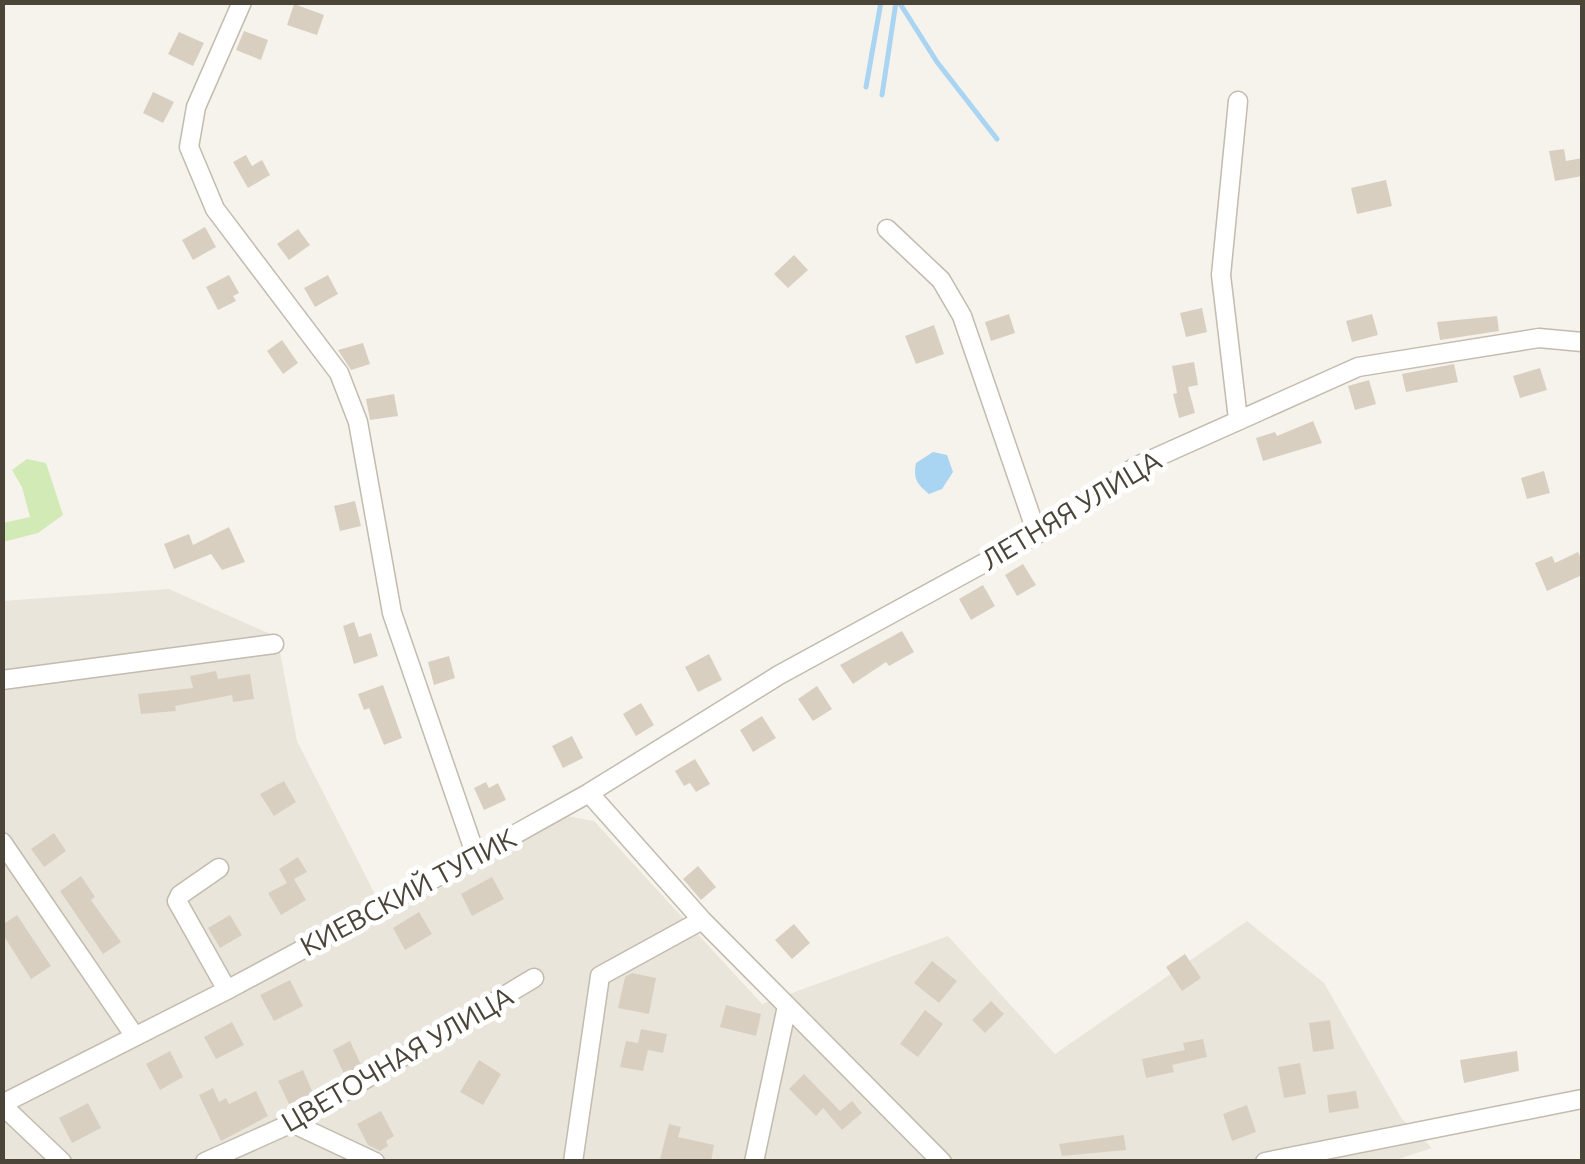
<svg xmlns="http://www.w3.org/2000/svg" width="1585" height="1164" font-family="Ubuntu,sans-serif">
<rect width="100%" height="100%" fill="#f6f3ec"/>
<path fill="#eae5da" d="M169 589 277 637 297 741 387 918 567 816 594 821 762 1004 948 936 1055 1054 1247 921 1324 983 1402 1119 1432 1148 1389 1162H3V601Z"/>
<path fill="#d2eab5" d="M27 459 46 463 63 515 38 533 3 542V523L30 517 22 487 12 470Z"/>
<path fill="#a9d4f2" d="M933 452 947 455 953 472 942 489 929 494C917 484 913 479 916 463Z"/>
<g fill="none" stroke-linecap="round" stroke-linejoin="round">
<path stroke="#a9d4f2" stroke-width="5" d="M899 2 937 62 997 139
M866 87 881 2
M882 95 896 2"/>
</g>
<path fill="#d8cfc1" d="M294 4 324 15 317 35 287 25Z
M244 31 268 40 261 60 236 50Z
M179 32 204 43 193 66 168 54Z
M153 92 174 102 163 123 143 113Z
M1564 149 1566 161 1582 158V176L1555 181 1549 151Z
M246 155 252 166 262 160 270 175 248 188 233 162Z
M1386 180 1392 206 1357 214 1351 188Z
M205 227 216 247 193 260 182 240Z
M298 229 310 245 289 260 277 244Z
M794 255 808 270 788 288 774 274Z
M229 275 239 293 233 296 236 301 218 310 206 287Z
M328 275 338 294 315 307 304 288Z
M1202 308 1207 332 1186 337 1180 313Z
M1009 314 1015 333 991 341 985 322Z
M1372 314 1378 335 1352 342 1346 321Z
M1497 316 1499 331 1440 340 1437 322Z
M934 325 944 354 916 364 905 336Z
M282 340 298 363 283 374 267 351Z
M363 343 370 364 351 370 338 350Z
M1194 362 1198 385 1188 387 1195 413 1179 418 1173 394 1177 393 1172 366Z
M1454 364 1458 382 1406 392 1402 374Z
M1540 368 1547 390 1520 398 1513 376Z
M1369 380 1376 404 1355 410 1348 386Z
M394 394 398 416 370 420 366 399Z
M1313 421 1322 443 1263 461 1256 438 1275 432 1277 436Z
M1544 471 1550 493 1527 499 1521 478Z
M355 501 361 526 340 531 334 506Z
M229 527 245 562 222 570 211 554 174 569 164 544 189 534 193 545Z
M1578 552 1582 560V575L1547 591 1535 563 1552 556 1555 563Z
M1023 564 1036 585 1017 596 1005 575Z
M983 585 995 606 971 620 959 599Z
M354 622 359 637 371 633 378 656 354 664 343 626Z
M902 631 914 652 889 666 886 662 853 684 840 665Z
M709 654 722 680 698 692 685 667Z
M449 656 455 678 434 685 428 662Z
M216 671 218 679 250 674 254 699 233 702 232 695 175 706 176 711 141 714 138 694 193 688 190 676Z
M383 685 402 738 384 745 369 708 364 710 358 694Z
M817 686 832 709 813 721 798 699Z
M641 703 654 725 636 736 623 714Z
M762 716 776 738 753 752 740 730Z
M572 736 583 758 563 768 552 746Z
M695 759 710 784 696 792 690 783 684 786 675 771Z
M284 781 296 802 274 816 260 794Z
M486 782 489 788 498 783 506 800 484 810 474 788Z
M54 833 66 851 44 867 31 849Z
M298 857 307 872 294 879 306 900 281 915 268 893 287 883 279 869Z
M698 866 716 887 701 900 683 879Z
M81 876 95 897 91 900 121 942 103 954 60 891Z
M492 877 504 899 472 916 461 894Z
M419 912 432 934 405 950 393 928Z
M17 915 51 966 31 979 2 933V925Z
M230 915 242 935 220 948 208 928Z
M794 924 810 943 792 959 775 940Z
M1185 954 1201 978 1182 991 1166 967Z
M932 961 957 981 939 1003 914 983Z
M632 973 656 978 649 1014 618 1008 625 977Z
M290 980 303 1006 274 1021 260 995Z
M991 1001 1004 1014 985 1033 972 1020Z
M726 1005 761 1014 756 1036 720 1027Z
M925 1010 943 1024 918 1057 900 1044Z
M1330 1020 1334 1049 1313 1052 1309 1023Z
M232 1022 244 1045 216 1059 204 1037Z
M641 1029 667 1034 663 1053 648 1050 643 1071 620 1067 626 1041 638 1043Z
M1203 1039 1207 1057 1172 1065 1174 1072 1146 1078 1142 1059 1185 1050 1183 1043Z
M350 1041 362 1067 345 1076 333 1050Z
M170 1051 183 1077 160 1090 146 1064Z
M1517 1051 1519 1071 1464 1083 1460 1060Z
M479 1060 501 1074 483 1105 460 1092Z
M1300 1063 1306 1094 1284 1098 1278 1067Z
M303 1070 313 1093 289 1104 278 1081Z
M804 1074 840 1111 852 1101 862 1113 842 1130 823 1108 816 1116 789 1089Z
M213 1088 219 1102 226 1098 229 1104 256 1091 268 1116 221 1141 199 1095Z
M1356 1091 1359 1108 1329 1113 1327 1095Z
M88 1103 101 1128 72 1143 59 1118Z
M1247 1105 1256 1132 1232 1141 1223 1114Z
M381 1111 394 1136 386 1141 388 1146 380 1151 368 1145 357 1124Z
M669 1124 681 1127 678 1137 714 1145 711 1162 660 1159Z
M1124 1135 1126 1150 1062 1156 1059 1144Z"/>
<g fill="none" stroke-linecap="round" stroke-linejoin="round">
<defs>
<path id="minor" d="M242 2 196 107 189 147 215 209 339 373 358 422 392 613 476 856
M1238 101 1221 275 1238 419
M887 229 941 280 962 316 1037 534
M2 680 274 644
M589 793 702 920 942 1162
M2 842 134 1035
M219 868 180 895 177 901 227 990
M2 1104 227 990 476 856 589 793 779 675 1037 534 1137 466 1358 367 1539 338 1582 342
M2 1105 62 1162
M292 1123 375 1162
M205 1162 292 1123 534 978
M573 1162 600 976 702 920
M754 1162 787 1006
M1265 1162 1582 1099"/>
</defs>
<use href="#minor" stroke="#c2bbae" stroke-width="21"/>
<use href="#minor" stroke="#fff" stroke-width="18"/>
</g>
<g text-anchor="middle" stroke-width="10" stroke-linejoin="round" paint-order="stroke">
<g font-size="28" fill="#4b4439" stroke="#fff">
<text transform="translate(1071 510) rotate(-31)" y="10">ЛЕТНЯЯ УЛИЦА</text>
<text transform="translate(408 892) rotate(-28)" y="10">КИЕВСКИЙ ТУПИК</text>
<text transform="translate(397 1059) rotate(-30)" y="10">ЦВЕТОЧНАЯ УЛИЦА</text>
</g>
</g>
<rect width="1585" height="1164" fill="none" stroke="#4b4439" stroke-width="10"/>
</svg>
